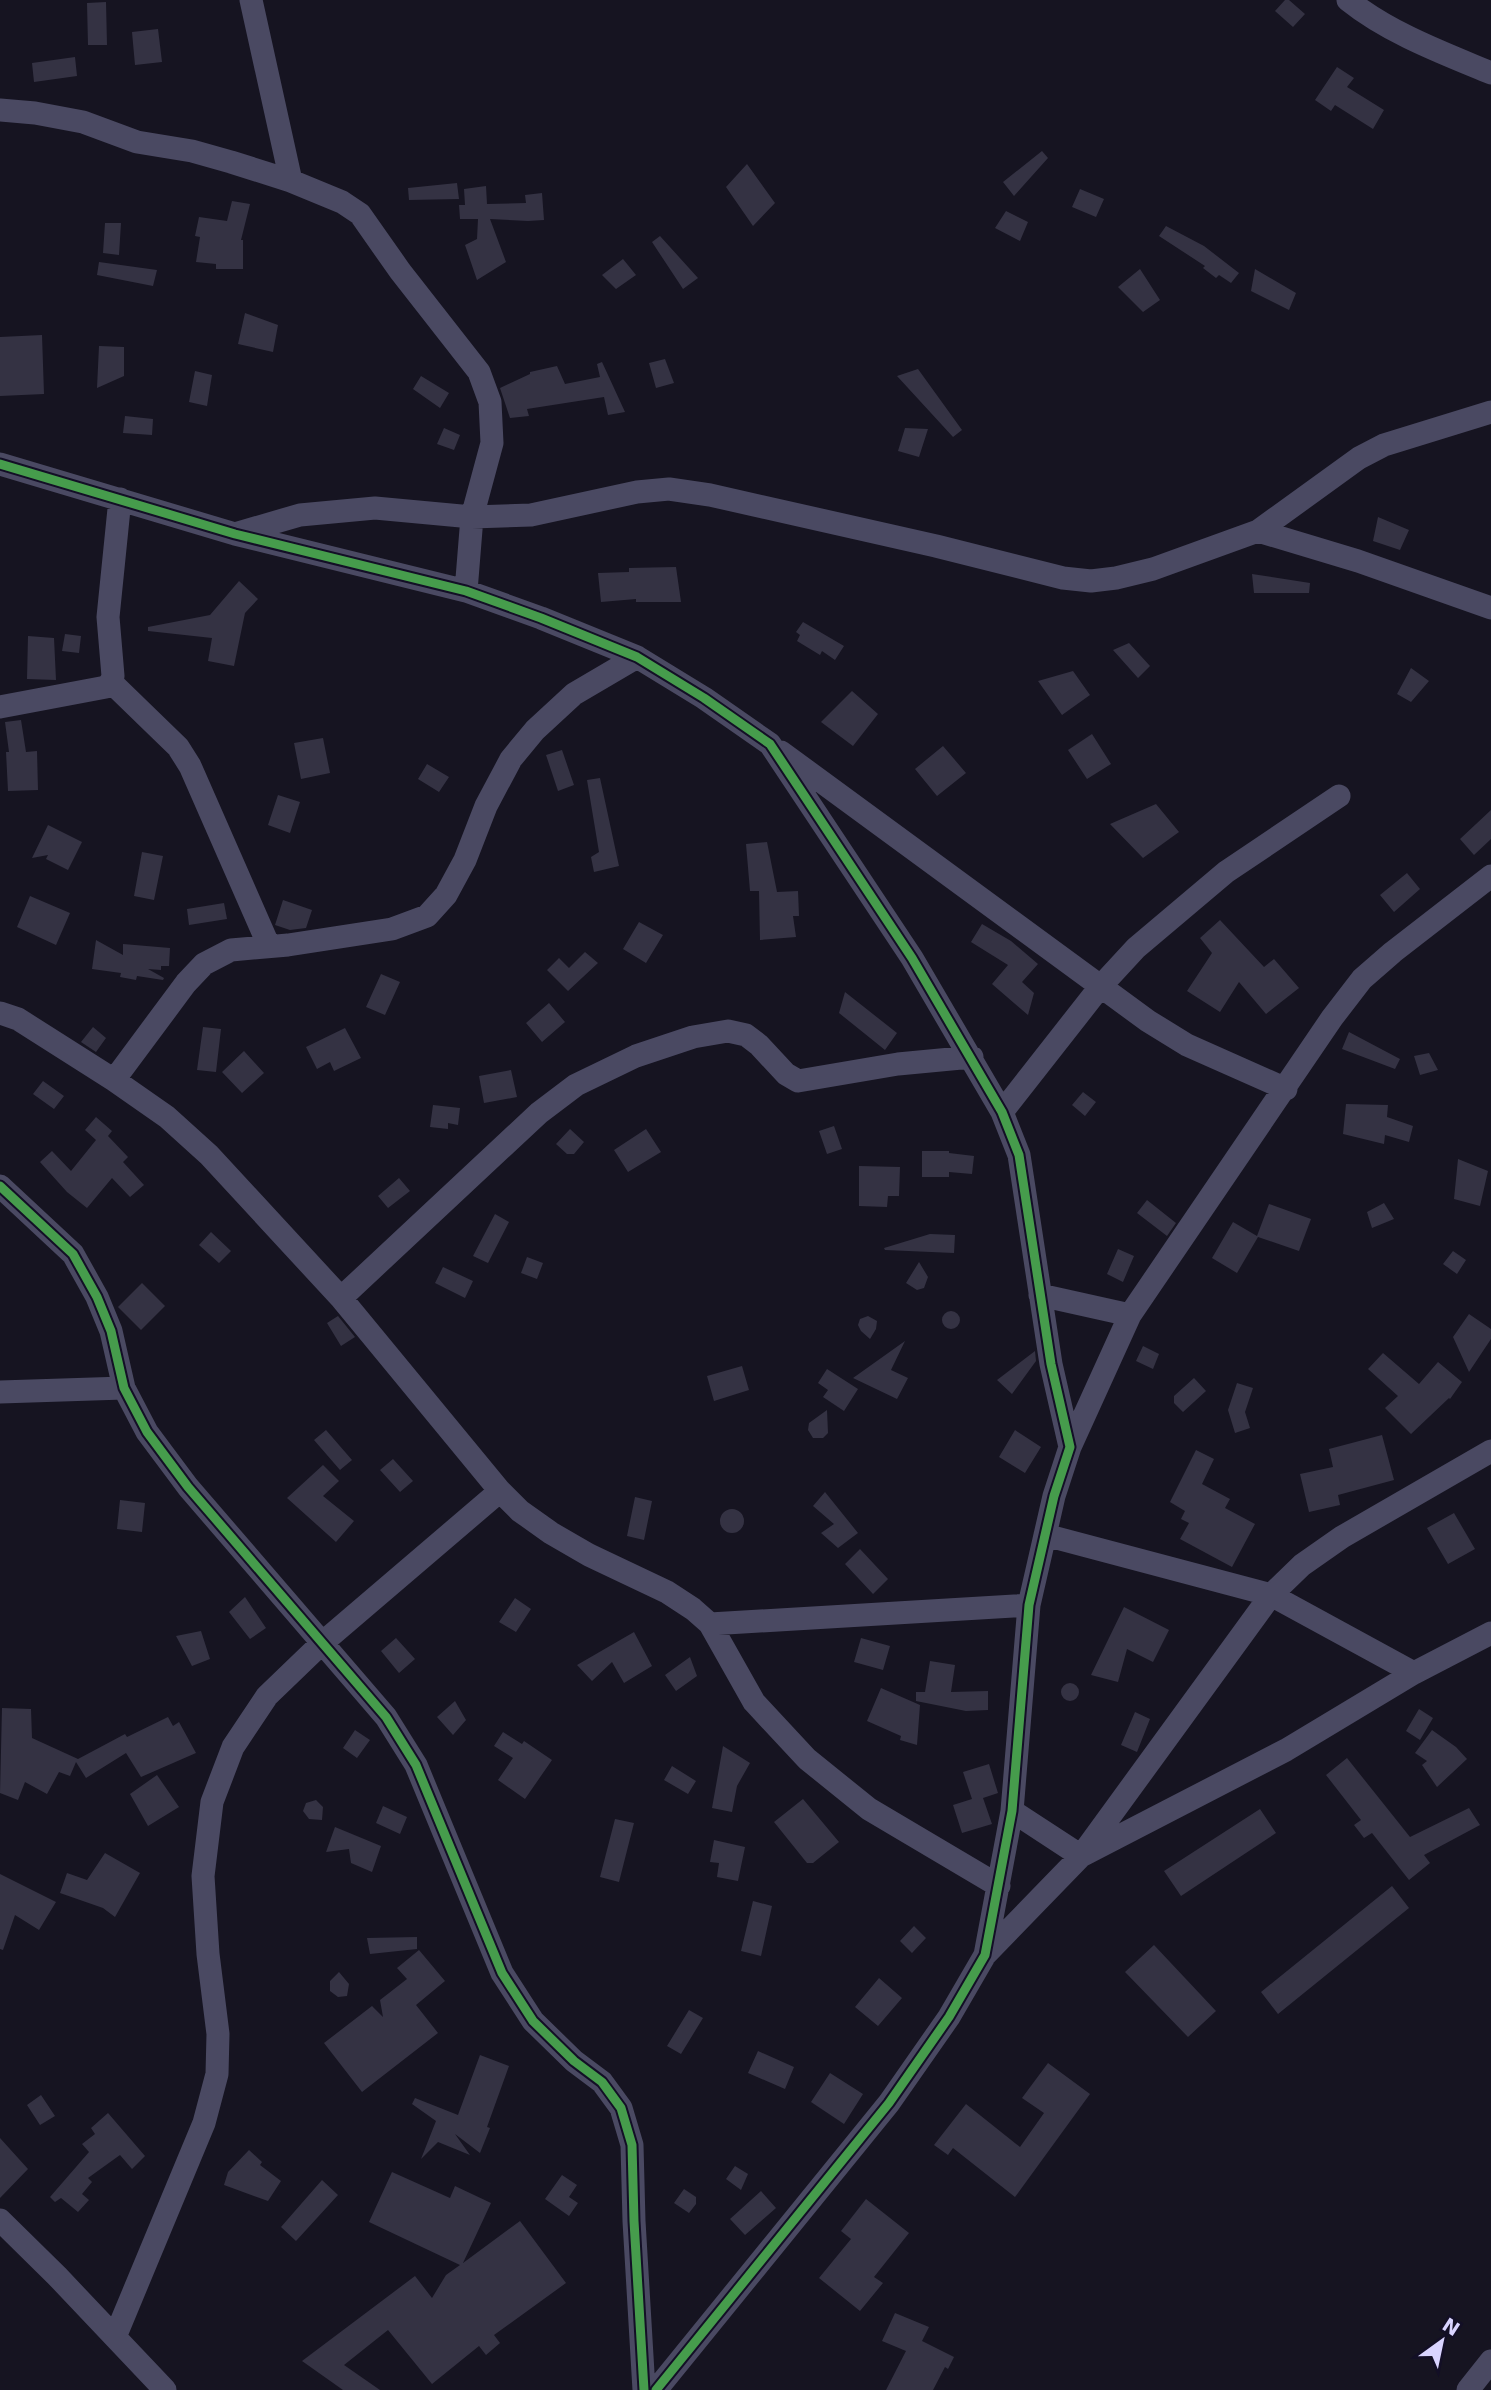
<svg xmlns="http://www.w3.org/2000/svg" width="1491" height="2390" font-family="'DejaVu Sans',sans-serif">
<rect width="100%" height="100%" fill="#161421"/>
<path fill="#343243" d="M1285 0H1289L1305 14 1293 27 1275 11Z
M106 2 107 45H88L87 3Z
M158 29 162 62 135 65 132 32Z
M75 57 77 76 34 82 32 63Z
M1337 67 1354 78 1347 87 1384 110 1373 129 1335 105 1331 111 1315 100Z
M1042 151 1048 158 1014 196 1003 182Z
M747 164 775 203 753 226 726 187Z
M457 183 459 199 409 200 408 188Z
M486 186 487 204 526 203 525 195 542 193 544 220 528 221 490 219 506 262 477 280 465 245 477 239 478 219H460L459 205H465L464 189Z
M1080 189 1104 199 1096 217 1072 207Z
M232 201 250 204 241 240H243V269H216V264L196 262 200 237 195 236 199 217 227 221Z
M1006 211 1028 222 1020 241 995 228Z
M105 223H121L119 255 103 253Z
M1166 226 1204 246 1239 273 1231 283 1219 275 1216 278 1203 268 1205 266 1159 236Z
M660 236 698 278 683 289 652 242Z
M623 259 636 275 616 289 602 275Z
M99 262 157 270 153 286 97 275Z
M1140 269 1160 300 1143 312 1118 287Z
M1255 269 1296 293 1289 310 1251 291Z
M245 313 278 325 273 352 238 344Z
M42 335 44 394 0 396V337Z
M99 346 124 347V376L97 388Z
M665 359 674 383 656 388 649 363Z
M602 362 625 412 608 415 604 397 527 409 529 416 510 418 500 388 530 374V372L557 366 565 384 600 377 597 364Z
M918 369 962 430 953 437 897 376Z
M195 371 212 375 207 406 189 402Z
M421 376 449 393 440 408 413 389Z
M125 416 153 419 152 435 123 433Z
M444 428 460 435 454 450 437 444Z
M905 428 928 429 919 457 898 451Z
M1378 517 1409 530 1400 550 1373 541Z
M676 567 681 602H636V599L601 602 598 573 629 572V568Z
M1252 574 1310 583 1309 593H1254Z
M239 581 258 599 245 613 234 666 208 661 212 638 148 631V627L210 615Z
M803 622 844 646 835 660 822 651 820 655 797 641 800 635 796 632Z
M65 634 81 636 79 653 62 651Z
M28 636 54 638 56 680 27 679Z
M1129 643 1150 666 1138 678 1113 650Z
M1411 668 1429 681 1411 702 1397 694Z
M1073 671 1090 695 1062 715 1038 681Z
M852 691 878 714 853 746 821 722Z
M21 720 26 752 37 751 38 790 8 791 6 752H9L5 722Z
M1092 734 1111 764 1087 779 1068 750Z
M323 738 330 773 301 779 294 743Z
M943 746 966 773 937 796 915 769Z
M562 750 574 785 558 791 546 755Z
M427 764 449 777 439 792 418 779Z
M600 778 619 866 594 872 591 857 599 852 587 780Z
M278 795 300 802 290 833 268 825Z
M1156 804 1179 832 1143 858 1110 824Z
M1491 810V839L1474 855 1460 839Z
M48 825 82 842 68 870 46 859 48 855 32 858Z
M767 842 777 892 798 891 799 916H793L796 937 760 940 759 891H750L746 844Z
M142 852 163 856 154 900 134 896Z
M1407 873 1420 889 1394 912 1380 895Z
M30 896 70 913 56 945 17 927Z
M283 900 312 910 306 928 290 930 275 925Z
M224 903 227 919 189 925 187 909Z
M1220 920 1264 967 1274 959 1299 988 1266 1014 1239 982 1220 1012 1187 991 1212 953 1200 938Z
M639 922 663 935 646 963 623 949Z
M982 924 1011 941 1038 964 1022 982 1034 993 1028 1015 992 984 1008 965 971 942Z
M96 940 123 955V944L170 948 169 966H161V970L148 969 164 978 163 980 137 976 136 980 120 977 121 973 92 969Z
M585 952 598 963 568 991 547 970 559 958 569 968Z
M381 974 400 982 385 1015 366 1007Z
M845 992 897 1033 885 1050 839 1013Z
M549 1003 565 1022 542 1042 526 1023Z
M93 1027 106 1038 96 1052 81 1042Z
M203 1027 221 1029 216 1072 197 1070Z
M345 1028 361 1058 334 1071 330 1062 317 1069 306 1047Z
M1349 1032 1400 1059 1395 1069 1342 1049Z
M244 1051 264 1073 242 1093 222 1072Z
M1429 1053 1438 1070 1420 1075 1414 1056Z
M511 1070 517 1097 484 1103 479 1076Z
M43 1081 64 1096 54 1109 33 1094Z
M1083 1092 1096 1102 1085 1116 1072 1105Z
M1346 1104 1388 1105 1387 1117 1413 1126 1409 1142 1385 1135 1384 1144 1343 1134Z
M433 1105 460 1108 458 1125 448 1123V1129L430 1127Z
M96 1117 112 1131 108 1136 128 1157 123 1162 144 1185 130 1197 112 1178 87 1208 67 1192 40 1162 52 1151 71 1171 96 1140 85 1130Z
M834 1126 842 1149 827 1154 819 1131Z
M570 1129 584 1142 574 1154H567L556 1144Z
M646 1129 661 1152 628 1172 614 1150Z
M922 1151H949V1153L974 1156 972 1174 949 1172V1177H922Z
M1458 1159 1488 1171 1480 1206 1454 1199Z
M859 1166 900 1167 899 1196H888L887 1207 859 1206Z
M399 1178 410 1191 388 1208 378 1196Z
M1147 1200 1176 1223 1167 1236 1137 1213Z
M1384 1203 1394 1219 1372 1228 1367 1212Z
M1269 1204 1311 1219 1299 1251 1258 1237 1237 1273 1212 1258 1233 1222 1257 1236Z
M495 1214 509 1222 488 1263 473 1256Z
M211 1232 231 1251 219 1263 199 1245Z
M930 1234 955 1235 954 1253 885 1250 884 1248Z
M1118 1249 1134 1256 1123 1282 1107 1274Z
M1453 1251 1466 1260 1457 1274 1443 1264Z
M527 1257 543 1263 537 1279 521 1273Z
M919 1262 928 1277 924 1288 917 1290 906 1283Z
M443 1267 473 1281 465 1298 435 1283Z
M142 1283 165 1306 141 1330 118 1307Z
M942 1320a9 9 0 1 1 18 0a9 9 0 1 1-18 0Z
M1469 1314 1491 1329V1339L1469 1372 1453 1337Z
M338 1316 355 1337 341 1346 327 1323Z
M868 1316 877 1321 876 1329 870 1339 861 1331 858 1325 860 1319Z
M905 1341 891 1370 908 1378 897 1399 853 1378Z
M1143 1346 1159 1354 1153 1369 1136 1361Z
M1035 1351 1036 1361 1012 1394 997 1380Z
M1383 1353 1419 1384 1438 1362 1462 1382 1450 1399 1449 1398 1411 1434 1385 1408 1398 1396 1368 1369Z
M742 1366 749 1390 714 1401 707 1376Z
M827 1369 858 1389 844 1411 823 1397 828 1390 818 1383Z
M1194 1378 1206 1391 1183 1412 1174 1403V1396Z
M1237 1383 1253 1388 1245 1412 1250 1428 1235 1433 1228 1410Z
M827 1410 828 1433 823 1438H813L808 1430 809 1423Z
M326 1430 352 1460 340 1470 314 1440Z
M1015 1430 1041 1447 1025 1473 999 1457Z
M1382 1435 1394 1480 1338 1495 1340 1505 1309 1512 1300 1474 1333 1467 1329 1449Z
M1196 1450 1214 1459 1202 1484 1230 1499 1225 1508 1255 1524 1232 1567 1180 1539 1189 1523 1181 1519 1185 1511 1170 1502Z
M393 1459 413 1481 400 1492 380 1470Z
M323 1465 339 1481 323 1496 354 1521 336 1542 287 1498Z
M825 1492 858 1533 838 1548 821 1533 834 1524 813 1506Z
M635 1497 652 1501 644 1540 627 1536Z
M120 1500 145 1503 142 1532 117 1529Z
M720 1521a12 12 0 1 1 24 0a12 12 0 1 1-24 0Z
M1454 1513 1475 1549 1448 1564 1427 1528Z
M860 1549 888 1579 873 1594 845 1564Z
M245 1597 266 1628 250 1639 229 1612Z
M515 1598 531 1609 516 1632 499 1622Z
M1124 1607 1169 1630 1153 1662 1127 1649 1118 1682 1091 1675Z
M201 1631 210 1659 192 1666 176 1636Z
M634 1632 652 1666 624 1683 612 1662 592 1681 577 1665Z
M396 1638 415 1659 399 1673 381 1651Z
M861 1638 890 1646 883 1670 854 1662Z
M690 1657 697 1676 676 1691 665 1675Z
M930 1661 955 1665 951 1692 988 1691V1710L966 1711 916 1701V1692H925Z
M1061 1692a9 9 0 1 1 18 0a9 9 0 1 1-18 0Z
M881 1688 920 1705 917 1745 900 1740 901 1736 867 1721Z
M455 1701 466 1720 453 1735 437 1717Z
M2 1708 31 1709 32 1738 78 1759 125 1734 127 1737 168 1717 173 1726 179 1722 196 1753 141 1777 126 1753 86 1778 76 1762 70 1776 59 1772 47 1794 25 1782 18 1800 0 1793Z
M1419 1709 1433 1718 1420 1740 1406 1731Z
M1135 1712 1150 1719 1137 1752 1121 1745Z
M355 1730 370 1740 357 1758 343 1748Z
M1432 1730 1456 1747 1467 1759 1437 1787 1422 1765 1427 1761 1415 1753Z
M503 1732 522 1744 524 1741 552 1760 525 1799 498 1780 513 1758 494 1746Z
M723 1746 750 1763 737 1786 732 1812 712 1808Z
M1347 1758 1410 1837 1469 1808 1480 1825 1424 1855 1430 1863 1409 1880 1372 1833 1364 1838 1354 1825 1361 1820 1326 1775Z
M989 1764 998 1793 983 1798 992 1824 962 1833 953 1805 972 1799 963 1772Z
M672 1766 696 1781 688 1794 664 1780Z
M157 1775 179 1807 148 1826 130 1794Z
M803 1799 839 1842 813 1863H807L774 1822Z
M316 1800 323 1807 322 1820 309 1819 303 1811 306 1803Z
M383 1806 407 1817 400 1834 376 1823Z
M1260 1809 1276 1833 1181 1896 1164 1871Z
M615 1819 634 1823 619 1882 600 1877Z
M335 1827 381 1846 372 1872 351 1863 349 1849 326 1852Z
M714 1840 745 1847 738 1881 717 1877 719 1863 710 1862Z
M105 1853 140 1873 115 1917 103 1908 60 1893 67 1873 87 1880Z
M0 1874 56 1902 39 1930 15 1915 3 1950 0 1949Z
M1392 1886 1409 1908 1278 2014 1261 1992Z
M753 1901 772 1906 761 1956 741 1951Z
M914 1926 926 1938 912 1953 900 1941Z
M417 1937V1949L370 1954 367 1938Z
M1154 1945 1216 2011 1188 2037 1125 1972Z
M419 1950 445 1981 416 2005 438 2033 362 2092 324 2043 372 2006 383 2017 380 2000 407 1979 397 1968Z
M339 1972 349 1984 347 1996 338 1997 330 1991V1981Z
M879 1978 902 1998 878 2026 855 2007Z
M689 2010 703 2018 681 2054 667 2046Z
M758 2051 794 2067 785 2089 748 2073Z
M480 2055 509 2066 487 2127 490 2128 480 2153 455 2134 470 2155 438 2142 421 2159 436 2121 412 2104 415 2098 458 2115Z
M1048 2063 1090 2094 1015 2197 953 2148 948 2155 934 2145 966 2104 1020 2147 1044 2113 1022 2098Z
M830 2073 863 2094 844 2124 811 2102Z
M41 2095 55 2116 40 2125 27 2105Z
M108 2113 145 2156 132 2169 120 2155 88 2178 92 2182 82 2194 89 2200 78 2212 61 2198 55 2202 50 2197 89 2152 82 2144 95 2134 91 2128Z
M0 2138 28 2169 0 2198Z
M249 2150 262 2162 260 2165 281 2181 268 2201 224 2185 228 2172Z
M735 2166 748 2174 741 2190 726 2179Z
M392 2172 450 2198 455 2186 491 2203 463 2263 520 2221 566 2283 494 2335 500 2343 486 2355 479 2346 432 2384 388 2330 344 2365 380 2390H343L302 2361 415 2276 432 2298 446 2275 460 2265 369 2222Z
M562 2175 577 2185 569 2197 578 2203 569 2216 545 2199Z
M322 2180 338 2195 296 2241 281 2227Z
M684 2189 696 2197V2204L689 2213 674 2203Z
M761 2191 776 2208 745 2235 730 2219Z
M866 2199 909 2233 874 2277 883 2283 860 2311 819 2278 851 2239 841 2231Z
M895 2313 929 2327 922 2341 954 2357 948 2369 945 2367 933 2390H886L906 2351 882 2341Z"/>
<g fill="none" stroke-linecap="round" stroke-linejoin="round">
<path stroke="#4a4962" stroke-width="23" d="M251 0 291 181
M1348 0C1389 33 1443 53 1491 73
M0 110 35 113 83 122 137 142 192 151 231 162 291 181 342 202 360 214 400 271 479 372 490 402 492 443 472 517 466 591
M0 464 235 534 466 591 541 618 637 657 704 698 770 744 912 958 1002 1112 1019 1155 1051 1364 1070 1447 1054 1496 1029 1605 1012 1811 985 1955 949 2017 889 2103 656 2390
M1258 531 1359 458 1384 445 1491 412
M238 533 300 515 375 508 472 517 531 515 637 492 669 489 710 495 936 546 1063 578 1091 581 1116 578 1153 569 1258 531 1358 561 1491 608
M111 682 178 747 190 766 269 946
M111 682 113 676 108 617 120 499
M0 707 106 687 111 682
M781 752 1148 1021 1187 1045 1286 1089
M0 1013 18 1019 114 1080 167 1117 209 1155 341 1298 500 1491 520 1511 551 1533 589 1555 667 1592 693 1609 710 1624 754 1702 807 1759 869 1809 999 1886
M114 1080 186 983 204 964 231 950 288 945 392 929 427 916 446 895 465 860 486 806 511 759 535 730 574 694 637 657
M1002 1112 1100 987 1136 948 1226 872 1339 796
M0 1186 73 1254 97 1297 111 1331 124 1388 147 1432 188 1487 386 1717 416 1765 502 1973 533 2021 574 2061 602 2082 621 2108 632 2145 634 2221 644 2390
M1040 1295 1130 1315
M341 1298 539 1113 576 1085 636 1056 693 1037 728 1031 746 1035 759 1045 786 1074 798 1081 898 1064 972 1057
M0 1392 124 1388
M1070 1447 1130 1315 1332 1018 1362 979 1393 952 1491 876
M1045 1535 1271 1595 1414 1673
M710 1624 1029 1605
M1012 1811 1081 1856 1286 1750 1414 1673 1491 1633
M985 1955 1081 1856 1271 1595 1302 1565 1342 1537 1491 1451
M0 2220 57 2276 165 2390
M115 2337 204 2123 217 2074 218 2034 208 1954 203 1876 212 1802 233 1747 267 1696 321 1644 500 1491
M1468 2390 1491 2361"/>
<defs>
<path id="cycleway" d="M0 464 235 534 466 591 541 618 637 657 704 698 770 744 912 958 1002 1112 1019 1155 1051 1364 1070 1447 1054 1496 1029 1605 1012 1811 985 1955 949 2017 889 2103 656 2390
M0 1186 73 1254 97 1297 111 1331 124 1388 147 1432 188 1487 386 1717 416 1765 502 1973 533 2021 574 2061 602 2082 621 2108 632 2145 634 2221 644 2390"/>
</defs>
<use href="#cycleway" stroke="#130f26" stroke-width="13"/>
<use href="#cycleway" stroke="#469c4c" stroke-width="9"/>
</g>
<g transform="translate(1442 2341) rotate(33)" stroke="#130f26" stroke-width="5" paint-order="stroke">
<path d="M0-5L12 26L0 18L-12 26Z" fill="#d9d4ff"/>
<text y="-10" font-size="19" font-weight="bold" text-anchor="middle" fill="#d9d4ff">N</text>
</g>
</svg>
